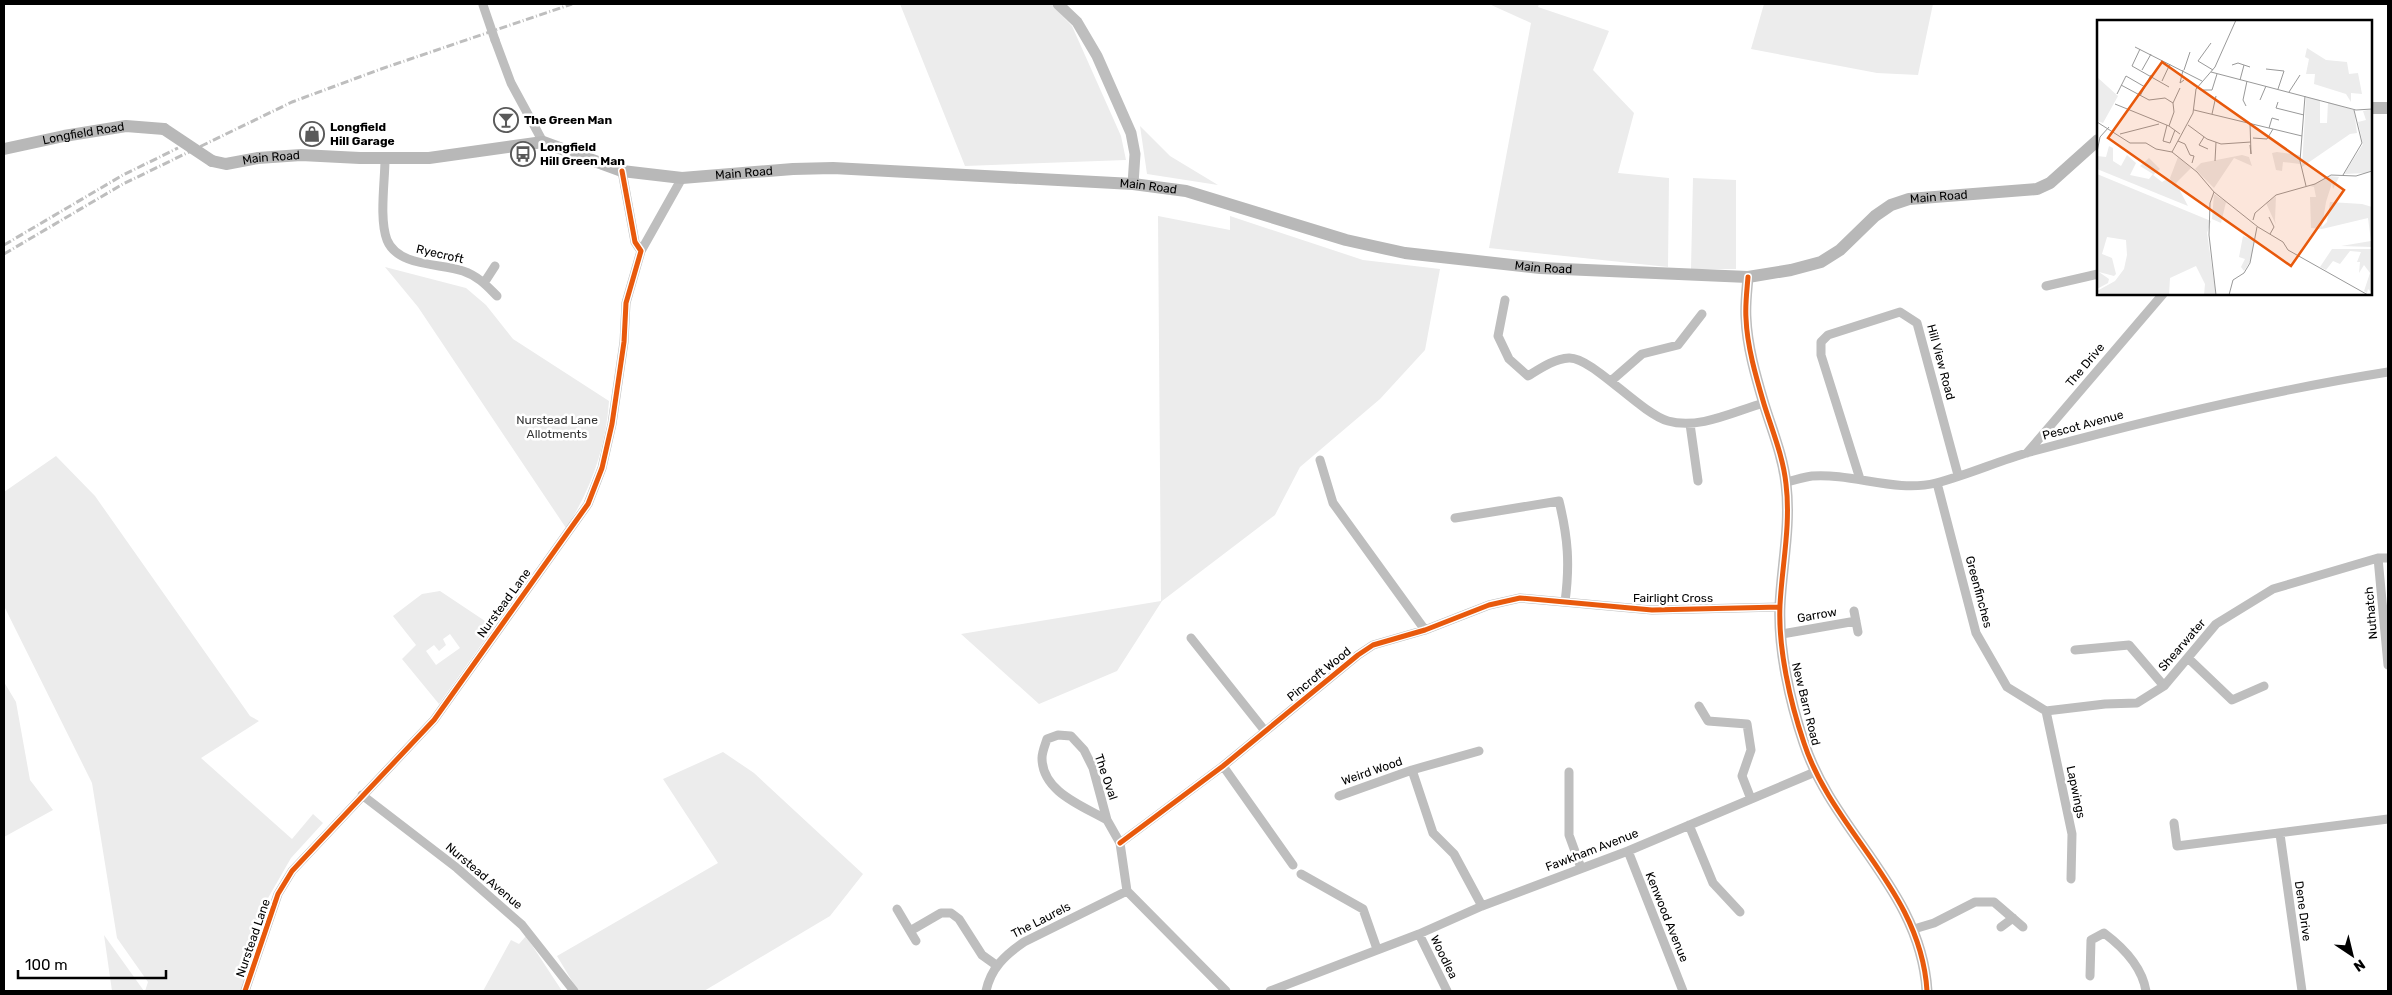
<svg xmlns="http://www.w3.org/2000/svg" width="2392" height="995" font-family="Rubik,sans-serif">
<rect width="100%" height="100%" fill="#fff"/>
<path fill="#ececec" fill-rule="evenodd" d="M900 4H1051L1072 26 1121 136 1126 160 965 166Z
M1489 4H1539L1538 7 1609 31 1593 70 1634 113 1618 173 1669 178 1668 267 1489 248 1531 23Z
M1764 4H1933L1918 75 1877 73 1751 49Z
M1140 126 1170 156 1218 185 1147 174Z
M1693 178 1736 180V269H1691Z
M1158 216 1230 230V216L1363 260 1440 269 1425 350 1380 399 1300 467 1275 515 1162 601 1117 671 1039 704 961 634 1161 601Z
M385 267 466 288 486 305 513 339 609 401C606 447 591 490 566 528L418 307Z
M56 456 95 496 250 716 259 721 201 758 292 839 313 814 323 823 291 858 264 905 242 991H145L148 982 117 938 92 783 4 606V492Z
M440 591 494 627 439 704 402 659 416 645 393 616 422 594ZM450 634 460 648 436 665 426 651 434 645 439 651 446 645 443 639Z
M4 682 16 702 30 780 53 810 4 837Z
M723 752 754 773 863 874 830 916 704 991H578L557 956 718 863 663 779Z
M104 935 144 991H112Z
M526 936 562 991H483L511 940 519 944Z"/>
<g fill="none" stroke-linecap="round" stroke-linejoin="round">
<path stroke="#bebebe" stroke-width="9" d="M495 40 511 83 543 142
M385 159C385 181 379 219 387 240 398 267 440 263 463 271 478 276 487 286 497 296
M641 251 682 178
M484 283 495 266
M2046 286 2098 274
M1505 300 1498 336 1509 359 1528 376C1541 368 1554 359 1569 358 1592 357 1640 413 1668 421 1699 430 1735 411 1764 403
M1611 381 1642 354 1678 345 1702 314
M1690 424 1698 481
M2027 453 2163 294
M1320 460 1333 503 1425 630
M1860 479 1821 355V342L1828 335 1900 312 1917 323 1958 475
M1786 482C1795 480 1804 477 1812 476 1853 473 1896 493 1936 483 1968 475 1998 461 2030 452 2148 420 2268 391 2388 372
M1937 483 1976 633 2007 687 2046 711
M1455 518 1559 501C1568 538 1570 564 1565 602
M2378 558 2388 665
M1854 611 1858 632
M1782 634 1856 621
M1191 638 1265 731
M2075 650 2129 645 2164 686
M2188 658 2232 700 2264 686
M1699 706 1708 721 1747 724 1751 750 1742 776 1751 799
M2046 711 2105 704 2137 703 2164 686 2216 624 2273 589 2378 558H2388
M2046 711 2072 834 2071 879
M1223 766 1293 865
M1412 770 1433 833 1454 854 1482 906
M1569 772V835L1581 868
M362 795 457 868 522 925 574 991
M1339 796 1412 770 1479 751
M1107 820C1083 806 1042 792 1042 758 1042 752 1045 745 1047 739L1058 735 1071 736 1084 750 1093 768 1107 820 1120 843 1127 891 1226 991
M2174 823 2177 846 2388 819
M1689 825 1713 883 1740 912
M2280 834 2302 991
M1120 843 1223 766 1358 655 1373 645 1425 630 1489 605 1520 598 1652 610 1780 607
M1628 851 1683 991
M1301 874 1363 909 1377 949
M897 909 910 931 941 913H951L959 919 982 955 996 965
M2001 927 2013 918
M1914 929 1934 923 1975 902H1994L2023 927
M910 931 916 941
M1419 934 1447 991
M2090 976 2091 940 2104 933C2124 948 2142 967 2146 991
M245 991 278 894 292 871 434 720 588 504 602 468 612 424 624 342 626 303 641 251 635 242 622 171
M986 991C991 968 1005 955 1024 942L1127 891
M1270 991 1419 934 1482 906 1628 851 1815 772"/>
<path stroke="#bebebe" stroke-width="11" d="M1058 4 1077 22 1097 56 1131 133 1135 154 1133 184
M1748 277C1747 290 1745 305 1746 318 1747 346 1756 377 1764 404 1772 430 1783 456 1786 484 1791 525 1782 565 1780 605 1778 648 1790 702 1804 743 1833 832 1921 890 1927 991"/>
<g stroke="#b8b8b8" stroke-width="12">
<path d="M2371 108H2388"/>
<path id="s1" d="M4 149 64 136 126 126 164 129"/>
<path id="s2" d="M212 161 226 164 258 158 301 155 360 158H429L543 142 622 171 682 178 793 169 833 168 1133 184 1186 191 1346 240 1405 253 1540 268 1748 277 1791 270 1821 262 1840 250 1875 216 1891 205 1909 199 2037 189 2050 183 2098 140"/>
</g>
<path stroke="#bebebe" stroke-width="3" stroke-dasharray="8 2.5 1 2.5" stroke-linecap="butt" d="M4 245 123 175 178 148
M4 254 123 184 292 102 381 69 572 4"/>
<path stroke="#bebebe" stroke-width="9" d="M483 5 495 40"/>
<path stroke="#b8b8b8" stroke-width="12" d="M164 129 212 161"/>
<defs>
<path id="cycleway" d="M1748 277C1747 290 1745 305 1746 318 1747 346 1756 377 1764 404 1772 430 1783 456 1786 484 1791 525 1782 565 1780 605 1778 648 1790 702 1804 743 1833 832 1921 890 1927 991
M1120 843 1223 766 1358 655 1373 645 1425 630 1489 605 1520 598 1652 610 1780 607
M245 991 278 894 292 871 434 720 588 504 602 468 612 424 624 342 626 303 641 251 635 242 622 171"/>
</defs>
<use href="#cycleway" stroke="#fff" stroke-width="8"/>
<use href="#cycleway" stroke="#e8590c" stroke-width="5"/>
</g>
<defs>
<symbol id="bar-ring" viewBox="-11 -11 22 22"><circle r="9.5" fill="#fff" stroke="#595959" stroke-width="1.5"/><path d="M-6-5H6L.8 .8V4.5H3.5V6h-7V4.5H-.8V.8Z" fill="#595959"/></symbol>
<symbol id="shop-ring" viewBox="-11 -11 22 22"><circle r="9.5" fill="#fff" stroke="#595959" stroke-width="1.5"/><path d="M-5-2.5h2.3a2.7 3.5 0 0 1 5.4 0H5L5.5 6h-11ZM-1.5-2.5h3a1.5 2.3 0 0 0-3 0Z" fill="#595959"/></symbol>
<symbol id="bus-ring" viewBox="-11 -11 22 22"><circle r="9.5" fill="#fff" stroke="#595959" stroke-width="1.5"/><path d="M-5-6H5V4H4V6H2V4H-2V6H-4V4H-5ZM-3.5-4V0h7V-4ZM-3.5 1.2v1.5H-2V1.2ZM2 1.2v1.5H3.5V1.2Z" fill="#595959"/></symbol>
</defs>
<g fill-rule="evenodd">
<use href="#bar-ring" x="492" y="106" width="28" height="28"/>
<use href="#shop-ring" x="298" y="120" width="28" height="28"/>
<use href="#bus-ring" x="509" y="140" width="28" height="28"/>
</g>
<g text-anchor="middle" stroke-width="5" stroke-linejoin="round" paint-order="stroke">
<g font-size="12" font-weight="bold" fill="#000" stroke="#fff" text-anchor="start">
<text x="524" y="124">The Green Man</text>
<text x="330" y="131">Longfield<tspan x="330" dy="14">Hill Garage</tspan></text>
<text x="540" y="151">Longfield<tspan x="540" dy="14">Hill Green Man</tspan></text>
</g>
<g font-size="12" fill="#000" stroke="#fff">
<text dy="4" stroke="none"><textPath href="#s1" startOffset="81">Longfield Road</textPath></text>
<text dy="4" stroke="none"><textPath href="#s2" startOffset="60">Main Road</textPath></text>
<text dy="4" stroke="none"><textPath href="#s2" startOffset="540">Main Road</textPath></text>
<text dy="4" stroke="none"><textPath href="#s2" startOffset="945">Main Road</textPath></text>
<text dy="4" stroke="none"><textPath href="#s2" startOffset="1769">Main Road</textPath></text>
<text transform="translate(440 254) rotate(13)" y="4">Ryecroft</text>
<text dy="4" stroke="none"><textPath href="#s2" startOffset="1350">Main Road</textPath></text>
<text transform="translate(1941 362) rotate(75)" y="4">Hill View Road</text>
<text transform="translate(2085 365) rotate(-50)" y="4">The Drive</text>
<text transform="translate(2083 425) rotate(-15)" y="4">Pescot Avenue</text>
<text transform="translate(1979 592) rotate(75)" y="4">Greenfinches</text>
<text x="1673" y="602">Fairlight Cross</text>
<text transform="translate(504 603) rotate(-54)" y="4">Nurstead Lane</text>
<text transform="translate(2371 613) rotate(-95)" y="4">Nuthatch</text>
<text transform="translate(1817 615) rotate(-10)" y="4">Garrow</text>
<text transform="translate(2182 645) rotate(-49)" y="4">Shearwater</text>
<text transform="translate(1319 674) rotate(-39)" y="4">Pincroft Wood</text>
<text transform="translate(1806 704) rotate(76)" y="4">New Barn Road</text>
<text transform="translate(1372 771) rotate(-19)" y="4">Weird Wood</text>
<text transform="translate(1106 777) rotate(71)" y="4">The Oval</text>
<text transform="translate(2076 792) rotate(78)" y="4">Lapwings</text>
<text transform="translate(1592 850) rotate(-21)" y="4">Fawkham Avenue</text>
<text transform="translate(484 876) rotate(40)" y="4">Nurstead Avenue</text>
<text transform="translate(2303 911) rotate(82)" y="4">Dene Drive</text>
<text transform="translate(1667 917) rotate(68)" y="4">Kenwood Avenue</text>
<text transform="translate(1041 920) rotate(-27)" y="4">The Laurels</text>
<text transform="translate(253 938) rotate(-71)" y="4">Nurstead Lane</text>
<text transform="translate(1444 957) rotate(64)" y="4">Woodlea</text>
</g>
<g font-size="12" fill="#333" stroke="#fff">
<text x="557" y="424">Nurstead Lane<tspan x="557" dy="14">Allotments</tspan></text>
</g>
</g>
<g transform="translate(2097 20)">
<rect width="275" height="275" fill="#fff"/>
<path d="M210 28 229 40 250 42 252 54 261 53 265 74 254 73V82L249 74 217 64 218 54H209L212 39 208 37ZM0 57 21 76 6 103 0 101ZM209 77 223 80V103H230L231 82 257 90 260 113 253 114 205 147ZM275 89V150L270 153 247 154 266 124 261 102 269 100 266 91ZM12 126 16 128V141L24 146 30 135 39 143 33 155 52 159 56 154 43 146 52 138 63 149 56 155 65 162 70 159 75 165 73 158 81 137 94 148 79 163 91 186 0 149V136L9 137ZM180 132 203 135V144L186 142 185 151 179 150 175 133ZM145 135 152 137 155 146 137 138 117 168 98 149 104 143ZM0 154 114 201 110 213 119 275H107L108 264 99 246 73 258 72 275H5L0 271 18 261 27 249 30 235 29 220 10 217 5 234 15 238 19 254 17 256 2 252 12 259 11 263 0 269ZM232 156 242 157 236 169 235 163 229 182 225 207 230 202 233 182 265 184 275 187V227L244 226 274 221 271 198 225 209 214 208 213 177H219L217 167 213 166ZM117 174 129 182 124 203 115 199ZM179 176 178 200 179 205 169 183ZM146 216 157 220 154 240 147 251 144 247 148 239 142 237ZM235 229H275V273L271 269 270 273 267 271 273 253 267 245 262 253 263 242H260L264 232 253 231 243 244 236 241 229 250 223 247Z" fill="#ececec"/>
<path fill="none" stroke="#999" stroke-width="1" d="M114 23 101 41 116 50M38 27 105 61M43 29 35 46 72 67M135 45 141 43 153 47M169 49 187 51 181 69M45 50 54 34M86 50 83 63 87 60M87 50 93 32M114 52 259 90 275 89M143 60 147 45M65 61 73 44M24 65 52 80 68 78 76 83M106 70H115L120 54M192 72 203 55M20 74 29 56 48 67M43 76 54 55M208 76 203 141 209 166M163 80 169 66M181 82 179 88 207 95M76 83 83 68M18 84 72 106 83 114M149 86 146 80 150 61M97 90 205 116M115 94 119 76M0 102 33 123H49L59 129 75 132 100 152 117 172 161 207 186 222 191 230 271 275M153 103 154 134 153 125M70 105 66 121 73 123 78 110M91 105 110 119 124 124 154 122M72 106 77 92 76 83M172 108 175 98 182 100M23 114 62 104M107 117 102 125 111 129M156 118 170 119 176 109M81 121 88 124 93 135 97 136 95 143M0 132 3 117 12 107M75 132 96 93 99 69 118 47 139 0M118 141 119 122M246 155 265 123 257 90M117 172 113 183 112 215 119 275M172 197 177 207 173 214M156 200 158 193 179 175 218 164 234 155 259 156 275 151M132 275 136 260 147 253 153 243 160 207"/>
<path fill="#e8590c" fill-opacity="0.15" stroke="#e8590c" stroke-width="2.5" d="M65 42 247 170 194 246 11 118Z"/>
<rect width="275" height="275" fill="none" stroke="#000" stroke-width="2.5"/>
</g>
<rect width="2392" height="995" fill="none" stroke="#000000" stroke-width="10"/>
<g transform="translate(2352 955) rotate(145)" stroke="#ffffff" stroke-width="4" paint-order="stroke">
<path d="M0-4L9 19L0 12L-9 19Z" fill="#000000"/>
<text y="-8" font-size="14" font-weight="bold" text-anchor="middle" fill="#000000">N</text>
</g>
<path d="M18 970v8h148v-8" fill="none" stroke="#000000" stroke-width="2.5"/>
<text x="25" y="970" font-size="15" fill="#000000" stroke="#ffffff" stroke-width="4" paint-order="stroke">100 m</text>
</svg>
